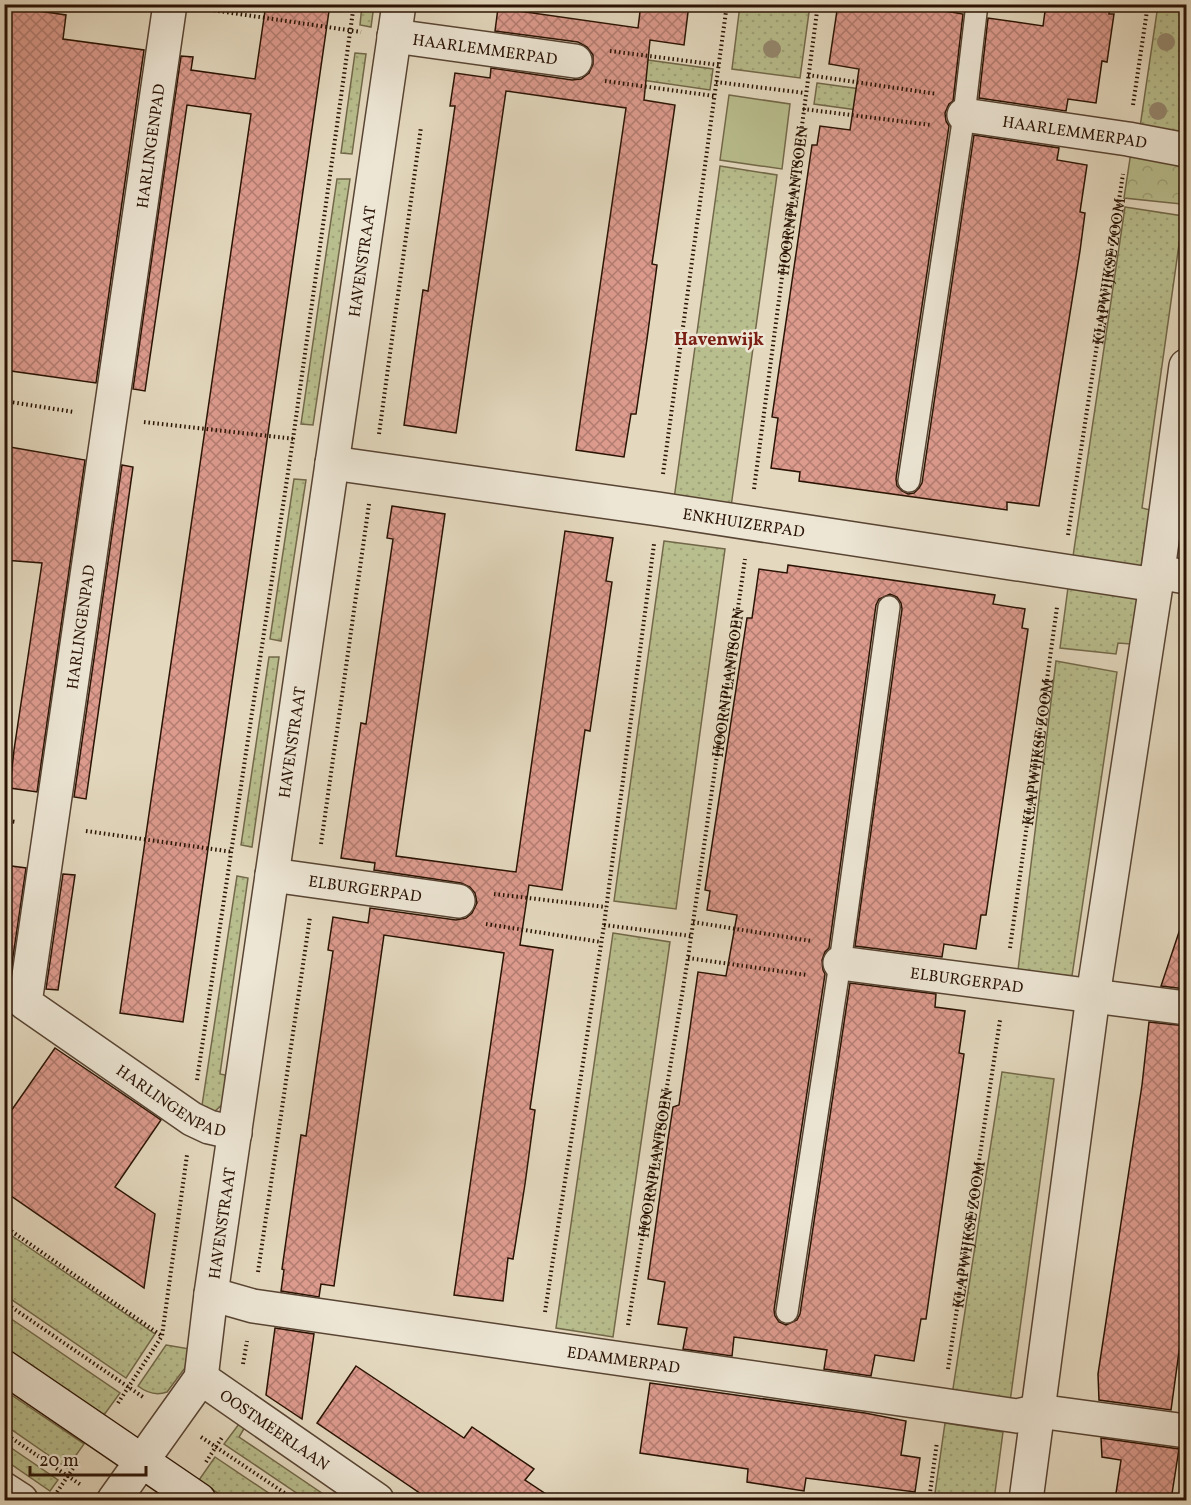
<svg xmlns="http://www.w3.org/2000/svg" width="1191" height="1505" viewBox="0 0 1191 1505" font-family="Vollkorn,serif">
<defs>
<pattern id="grass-dots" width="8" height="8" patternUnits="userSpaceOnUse" patternTransform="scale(1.5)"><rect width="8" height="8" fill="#b9be8e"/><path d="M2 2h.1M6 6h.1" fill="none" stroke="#9fa279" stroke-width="1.8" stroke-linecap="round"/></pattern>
<pattern id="forest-crowns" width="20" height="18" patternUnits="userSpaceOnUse" patternTransform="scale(1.5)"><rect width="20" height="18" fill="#b9be8e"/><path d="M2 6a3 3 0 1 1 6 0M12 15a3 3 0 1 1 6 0" fill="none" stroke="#9fa279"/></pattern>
<pattern id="building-cross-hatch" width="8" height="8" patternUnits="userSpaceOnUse" patternTransform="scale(1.5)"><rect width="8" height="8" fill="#dd9b8e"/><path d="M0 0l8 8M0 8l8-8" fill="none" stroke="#b37d72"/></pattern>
</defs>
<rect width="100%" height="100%" fill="#e4d9bf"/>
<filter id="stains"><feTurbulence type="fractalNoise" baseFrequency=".00333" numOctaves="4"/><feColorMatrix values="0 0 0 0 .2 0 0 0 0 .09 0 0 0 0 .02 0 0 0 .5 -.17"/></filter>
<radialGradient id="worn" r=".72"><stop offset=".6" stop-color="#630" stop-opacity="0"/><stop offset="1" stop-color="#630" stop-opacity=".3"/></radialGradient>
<path fill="url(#grass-dots)" stroke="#726849" stroke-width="1.5" d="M 362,5 L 374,5 L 371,27 L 360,25 Z
M 740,5 L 810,5 L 800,78 L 732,69 Z
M 1158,5 L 1186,5 L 1186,132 L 1140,127 Z
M 355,53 L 366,54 L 352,154 L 341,153 Z
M 597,53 L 713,69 L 710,90 L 594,73 Z
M 817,83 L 941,100 L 938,121 L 814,104 Z
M 720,166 L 777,175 L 731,507 L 674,499 Z
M 337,179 L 350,179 L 313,425 L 301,424 Z
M 1125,207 L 1183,216 L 1142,508 L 1150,510 L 1140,573 L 1072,563 Z
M 294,479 L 306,480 L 281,641 L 270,639 Z
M 664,541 L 725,549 L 676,909 L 614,901 Z
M 1069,580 L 1139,591 L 1131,644 L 1118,643 L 1116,654 L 1060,648 Z
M 269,657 L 279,657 L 252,847 L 241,845 Z
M 1056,661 L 1117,672 L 1072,976 L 1018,970 Z
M 237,876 L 248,878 L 220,1074 L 230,1076 L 225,1102 L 214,1112 L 201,1112 Z
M 613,933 L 670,942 L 613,1337 L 556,1328 Z
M 1002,1072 L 1054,1079 L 1010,1402 L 952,1395 Z
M 5,1231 L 155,1334 L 126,1378 L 5,1295 Z
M 4,1314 L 120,1393 L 104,1415 L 5,1347 Z
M 166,1345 L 190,1349 L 185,1368 L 167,1392 C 156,1396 147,1393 138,1386 Z
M 4,1390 L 84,1444 L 67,1468 L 5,1425 Z
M 945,1423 L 1003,1432 L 994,1500 L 934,1500 Z
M 239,1424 L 245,1427 L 239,1437 L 332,1500 L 307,1500 L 224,1444 Z
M 4,1443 L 58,1480 L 50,1491 L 5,1460 Z
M 215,1457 L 279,1500 L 228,1500 L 199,1480 Z"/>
<path fill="url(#forest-crowns)" stroke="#726849" stroke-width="1.5" d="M 1131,152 L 1186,162 L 1186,194 L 1183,194 L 1181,204 L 1124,198 Z"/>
<path fill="#b9be8e" stroke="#726849" stroke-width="1.5" d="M 729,95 L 790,104 L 782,169 L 720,160 Z"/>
<path fill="url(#building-cross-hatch)" stroke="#2a1304" stroke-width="1.5" d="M 266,4 L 330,4 L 183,1022 L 120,1013 L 251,114 L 187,105 L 145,391 L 133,389 L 181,56 L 193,57 L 191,70 L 255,79 Z
M 641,4 L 689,4 L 684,45 L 650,40 L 644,100 L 675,105 L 652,264 L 657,265 L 647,339 L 636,414 L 631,414 L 624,457 L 576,450 L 626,108 L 506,91 L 456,433 L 404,425 L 423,290 L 428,291 L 447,162 L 455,106 L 450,106 L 455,73 L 490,78 L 491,68 L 572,80 L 581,79 L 589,73 L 593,64 L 593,55 L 587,47 L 578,42 L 495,31 L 498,8 L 638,28 Z
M 838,4 L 903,4 L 963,14 L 953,101 L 949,104 L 945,113 L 946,121 L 949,126 L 896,479 L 897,486 L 902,491 L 908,494 L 914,493 L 919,488 L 922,483 L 974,135 L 1059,148 L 1057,160 L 1087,165 L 1080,212 L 1085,213 L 1080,251 L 1039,506 L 1007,502 L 1007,510 L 799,481 L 800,472 L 771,468 L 778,418 L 772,417 L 812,145 L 817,145 L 820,126 L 850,130 L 859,69 L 829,64 Z
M 1046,4 L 1110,4 L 1109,14 L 1114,14 L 1107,62 L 1102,61 L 1096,103 L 1068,99 L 1066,111 L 979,98 L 988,18 L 1043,26 Z
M 4,6 L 66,15 L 63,39 L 144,50 L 96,383 L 4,370 Z
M 4,446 L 85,460 L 37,792 L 10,788 L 14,750 L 42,563 L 4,560 Z
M 122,465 L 133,467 L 86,799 L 74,797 Z
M 392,506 L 445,514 L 396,856 L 516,872 L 565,531 L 613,538 L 606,581 L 612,582 L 601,657 L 590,731 L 585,730 L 562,890 L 529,885 L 520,945 L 553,950 L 530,1109 L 535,1110 L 525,1184 L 513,1259 L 508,1258 L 503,1301 L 454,1295 L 504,953 L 384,935 L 334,1286 L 321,1284 L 319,1297 L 281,1291 L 284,1270 L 282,1269 L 301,1135 L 306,1136 L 333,951 L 328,950 L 333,917 L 368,923 L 370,908 L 456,920 L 466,918 L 472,913 L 477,903 L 475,893 L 470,887 L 461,883 L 374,870 L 375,863 L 341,858 L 361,723 L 366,724 L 393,539 L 387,538 Z
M 788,565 L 995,595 L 993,604 L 1025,609 L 1022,628 L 1028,629 L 986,915 L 981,915 L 976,949 L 944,944 L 942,957 L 855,946 L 902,609 L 901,603 L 897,597 L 890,594 L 879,599 L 876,605 L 829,948 L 825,952 L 822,960 L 823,970 L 825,974 L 774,1310 L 775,1316 L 779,1322 L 786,1325 L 797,1320 L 800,1314 L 850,983 L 936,994 L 935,1007 L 965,1011 L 959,1053 L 964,1054 L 926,1319 L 921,1319 L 914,1361 L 875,1355 L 871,1376 L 824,1369 L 827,1350 L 763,1341 L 734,1337 L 732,1356 L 683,1349 L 687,1328 L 658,1324 L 665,1282 L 648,1279 L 668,1139 L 673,1107 L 679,1105 L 698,972 L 726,976 L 737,915 L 707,910 L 710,891 L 705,890 L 747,618 L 752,618 L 759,569 L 787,573 Z
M 4,865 L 26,868 L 9,984 L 4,984 Z
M 63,874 L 75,875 L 58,990 L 46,989 Z
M 1181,926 L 1186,927 L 1186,989 L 1161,986 Z
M 1149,1022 L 1186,1026 L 1186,1301 L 1171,1410 L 1099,1400 L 1098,1374 L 1142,1085 Z
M 55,1048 L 161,1120 L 115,1187 L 155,1214 L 144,1288 L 4,1191 L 4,1121 Z
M 275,1328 L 314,1334 L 302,1419 L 266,1395 Z
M 356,1366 L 464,1438 L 472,1427 L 534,1469 L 525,1480 L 555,1500 L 430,1500 L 317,1423 Z
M 650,1383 L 865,1413 L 906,1421 L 901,1455 L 920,1458 L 915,1492 L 806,1478 L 804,1491 L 747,1482 L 748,1469 L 640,1453 Z
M 1101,1438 L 1179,1449 L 1171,1500 L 1115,1500 L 1121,1460 L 1102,1457 Z"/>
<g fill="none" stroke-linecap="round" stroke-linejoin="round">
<g stroke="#584433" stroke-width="24">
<path id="lane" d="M 909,481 L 964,115 L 977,4
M 787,1312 L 840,963 L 889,607"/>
</g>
<g stroke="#584433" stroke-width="36">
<g id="street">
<path id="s6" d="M 170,4 L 25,1003 L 192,1119 L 209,1127 L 235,1133"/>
<path id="s7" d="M 394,36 L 575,61"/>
<path id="s8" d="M 964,115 L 1128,139 L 1186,150"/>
<path id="s9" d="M 332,463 L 658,509 L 1156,585"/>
<path d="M 1157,572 L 1186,577"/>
<path id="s10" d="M 272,875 L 458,901"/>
<path id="s11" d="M 840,963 L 1186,1008"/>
<path id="s12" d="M 211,1294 L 253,1306 L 942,1405 L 1017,1416 L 1038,1411 L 1186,1431"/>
<path id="s13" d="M 201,1378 L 377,1500"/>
<path d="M 4,1489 L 21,1500"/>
<path id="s14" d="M 114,1500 L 201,1378 L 211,1294 L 399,4"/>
<path d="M 1026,1500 L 1093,996 L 1156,585 L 1186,366"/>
</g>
</g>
<g stroke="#2a1304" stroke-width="36">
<path id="secondary" d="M 4,1367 L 199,1500"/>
</g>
<g stroke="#2a1304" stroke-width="4" stroke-dasharray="1.5 3" stroke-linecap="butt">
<path d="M 205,9 L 361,32"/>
<path d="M 610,51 L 719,65"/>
<path d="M 808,75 L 937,94"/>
<path d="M 605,81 L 714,96"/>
<path d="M 716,82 L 805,93"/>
<path d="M 1133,105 L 1148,4"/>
<path d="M 803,109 L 931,125"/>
<path d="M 4,401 L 74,412"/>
<path d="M 144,422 L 295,439"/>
<path d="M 379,434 L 421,127"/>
<path d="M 663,474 L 727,4"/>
<path id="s1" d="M 754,489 L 818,4"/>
<path id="s2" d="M 1068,535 L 1123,174"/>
<path d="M 4,820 L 16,822"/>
<path d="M 86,831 L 233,852"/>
<path d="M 321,844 L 369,504"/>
<path d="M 494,894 L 606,907"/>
<path d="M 693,922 L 811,941"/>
<path d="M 486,924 L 601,942"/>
<path d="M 604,925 L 691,936"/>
<path id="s3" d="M 1010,948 L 1057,607"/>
<path d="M 688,958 L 807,975"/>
<path d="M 197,1080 L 293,439 L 354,4"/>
<path d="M 4,1226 L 162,1336"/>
<path d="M 258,1272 L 310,917"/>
<path d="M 4,1302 L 143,1397"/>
<path d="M 545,1312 L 604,925 L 654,544"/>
<path id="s4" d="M 628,1325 L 688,958 L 745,559"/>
<path d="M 243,1364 L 247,1341"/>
<path id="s5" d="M 948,1369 L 1000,1020"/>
<path d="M 118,1403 L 162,1336 L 187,1155"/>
<path d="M 4,1433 L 81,1485"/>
<path d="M 201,1437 L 295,1500"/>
<path d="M 206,1462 L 223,1436"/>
<path d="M 57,1492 L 78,1461"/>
<path d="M 929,1500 L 937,1442"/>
</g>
<use href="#lane" stroke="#ede6d5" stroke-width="21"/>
<use href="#street" stroke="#ede6d5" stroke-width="33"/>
<use href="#secondary" stroke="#ede6d5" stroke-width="33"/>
</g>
<g fill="#95886f">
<circle cx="1166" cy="42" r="9"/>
<circle cx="772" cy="49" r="9"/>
<circle cx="1158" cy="111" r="9"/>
</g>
<g text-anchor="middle" stroke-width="5" stroke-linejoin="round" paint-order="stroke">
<g font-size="16" fill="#2a1304" stroke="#ede6d5">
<text dy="6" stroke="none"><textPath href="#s7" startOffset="92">HAARLEMMERPAD</textPath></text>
<text dy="6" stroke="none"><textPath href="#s8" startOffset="112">HAARLEMMERPAD</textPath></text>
<text transform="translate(150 146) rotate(-82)" y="6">HARLINGENPAD</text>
<text dy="6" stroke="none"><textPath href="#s1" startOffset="291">HOORNPLANTSOEN</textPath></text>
<text dy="6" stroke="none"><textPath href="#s14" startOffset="1278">HAVENSTRAAT</textPath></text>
<text dy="6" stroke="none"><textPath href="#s2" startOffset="267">KLAPWIJKSE ZOOM</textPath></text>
<text dy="6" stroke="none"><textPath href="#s9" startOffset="416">ENKHUIZERPAD</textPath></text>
<text transform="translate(80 627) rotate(-82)" y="6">HARLINGENPAD</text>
<text dy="6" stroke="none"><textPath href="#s4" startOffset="650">HOORNPLANTSOEN</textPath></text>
<text dy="6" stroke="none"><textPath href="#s14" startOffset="792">HAVENSTRAAT</textPath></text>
<text dy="6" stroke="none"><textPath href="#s3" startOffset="198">KLAPWIJKSE ZOOM</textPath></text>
<text dy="6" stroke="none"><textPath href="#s10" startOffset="94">ELBURGERPAD</textPath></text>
<text dy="6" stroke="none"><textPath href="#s11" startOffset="128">ELBURGERPAD</textPath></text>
<text dy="6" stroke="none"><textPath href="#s6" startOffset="1186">HARLINGENPAD</textPath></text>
<text dy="6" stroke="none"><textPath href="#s4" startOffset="164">HOORNPLANTSOEN</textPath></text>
<text dy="6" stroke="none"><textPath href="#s14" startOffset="306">HAVENSTRAAT</textPath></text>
<text dy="6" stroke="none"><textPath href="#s5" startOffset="136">KLAPWIJKSE ZOOM</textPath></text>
<text dy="6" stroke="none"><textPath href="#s12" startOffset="418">EDAMMERPAD</textPath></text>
<text dy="6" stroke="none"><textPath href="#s13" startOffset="90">OOSTMEERLAAN</textPath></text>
</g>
<g font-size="18" font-weight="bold" fill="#7a1f14" stroke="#ede6d5">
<text x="719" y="345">Havenwijk</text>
</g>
</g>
<rect width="1191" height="1505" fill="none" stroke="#e4d9bf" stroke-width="24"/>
<rect x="6" y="6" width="1179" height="1493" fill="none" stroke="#2a1304" stroke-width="3"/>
<rect x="12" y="12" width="1167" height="1481" fill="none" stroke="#2a1304" stroke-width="1.5"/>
<path d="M30 1466v9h116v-9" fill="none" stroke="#2a1304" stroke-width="3"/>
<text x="39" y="1466" font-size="18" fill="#2a1304" stroke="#ede6d5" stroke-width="4.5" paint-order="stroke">20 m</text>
<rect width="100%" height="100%" filter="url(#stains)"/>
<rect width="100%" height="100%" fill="url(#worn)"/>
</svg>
